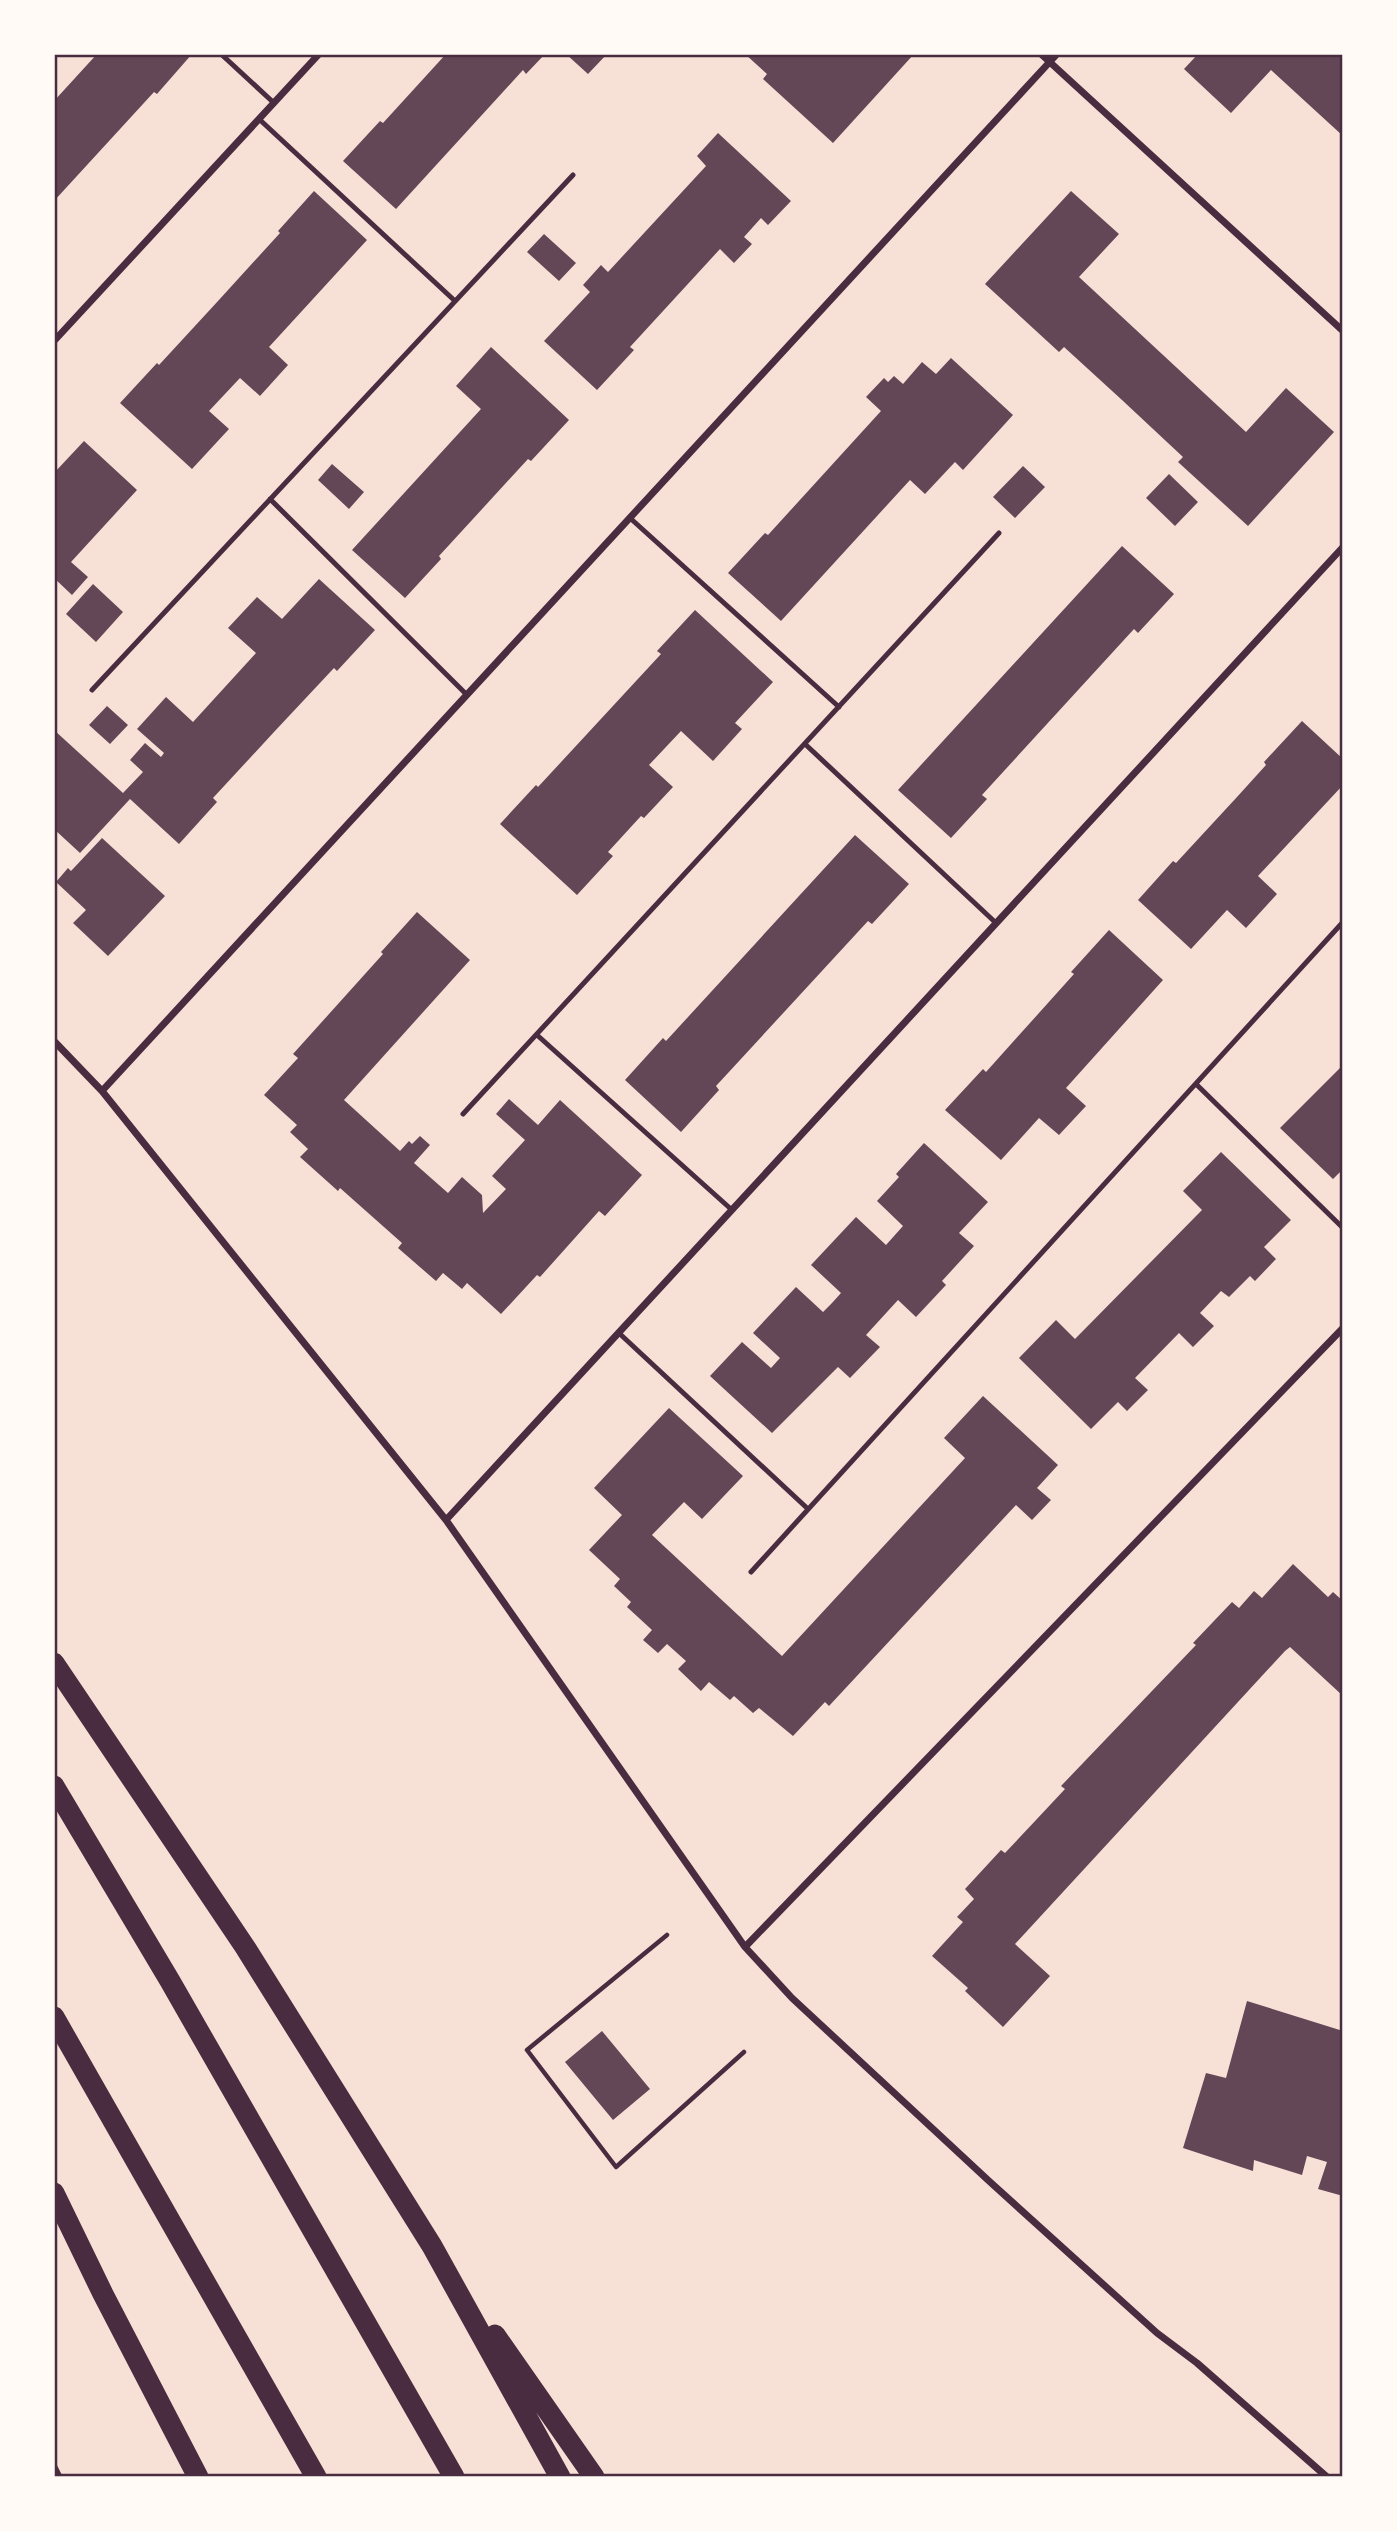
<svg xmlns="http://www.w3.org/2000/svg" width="1397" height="2531" viewBox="0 0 1397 2531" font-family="'Work Sans',sans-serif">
<rect width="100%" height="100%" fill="#f7e1d7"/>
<path fill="#644757" d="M 97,54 L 192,54 L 157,94 L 154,92 L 54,201 L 54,101 Z
M 446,54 L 545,54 L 526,74 L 523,70 L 396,209 L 343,161 L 380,121 L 383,123 Z
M 566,54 L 607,54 L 588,74 Z
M 745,54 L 914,54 L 833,143 L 763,79 L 767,74 Z
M 1198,54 L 1343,54 L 1343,136 L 1271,70 L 1231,113 L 1184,69 Z
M 718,133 L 791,201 L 768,225 L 761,218 L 744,237 L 752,244 L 734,263 L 720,249 L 630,347 L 634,350 L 597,390 L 544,341 L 590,292 L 583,285 L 601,265 L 608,272 L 706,166 L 697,156 Z
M 314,191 L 367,240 L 269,347 L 288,365 L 260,396 L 240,378 L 209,411 L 229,429 L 192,469 L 120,403 L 157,363 L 159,365 L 218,301 L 280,233 L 278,231 Z
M 1071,191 L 1119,234 L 1079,277 L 1246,432 L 1286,388 L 1334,432 L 1248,526 L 1178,462 L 1183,457 L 1122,400 L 1064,347 L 1059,352 L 985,284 Z
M 544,234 L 576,263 L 559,281 L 527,252 Z
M 491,347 L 569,420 L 531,461 L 528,459 L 439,556 L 441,559 L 405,598 L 352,550 L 481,409 L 456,386 Z
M 951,358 L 1013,415 L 963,470 L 955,462 L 925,494 L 910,480 L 781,621 L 728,573 L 765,533 L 768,535 L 881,411 L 866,397 L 884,378 L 888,382 L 894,376 L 903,384 L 922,362 L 936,374 Z
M 84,441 L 137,490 L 71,562 L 88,577 L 72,595 L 54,578 L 54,473 Z
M 332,464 L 364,492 L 349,509 L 318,480 Z
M 1023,466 L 1045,487 L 1015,518 L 993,497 Z
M 1169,474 L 1198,502 L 1175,526 L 1146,498 Z
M 1122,546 L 1174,594 L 1138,633 L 1134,629 L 982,795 L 987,799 L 951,838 L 898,790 Z
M 319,579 L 375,630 L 337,671 L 334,668 L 274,732 L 213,798 L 217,802 L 179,844 L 130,799 L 80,853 L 54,829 L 54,730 L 123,793 L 143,772 L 130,760 L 145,743 L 161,757 L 164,753 L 137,729 L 166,697 L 193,722 L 256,653 L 228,628 L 257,597 L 282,619 Z
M 93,584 L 123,612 L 96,642 L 66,614 Z
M 695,610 L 773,682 L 735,723 L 742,729 L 713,761 L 681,731 L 649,765 L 673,787 L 644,818 L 641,816 L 608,852 L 613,856 L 577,895 L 500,824 L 536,785 L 538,787 L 661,654 L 657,651 Z
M 107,706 L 128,725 L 110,744 L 89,725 Z
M 1302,721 L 1343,759 L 1343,785 L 1258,876 L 1277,894 L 1246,928 L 1227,910 L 1191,949 L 1138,900 L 1173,861 L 1176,863 L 1237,797 L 1266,765 L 1264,762 Z
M 855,835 L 909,884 L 872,924 L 868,921 L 716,1086 L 719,1090 L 681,1132 L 625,1080 L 663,1038 L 666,1041 Z
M 102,838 L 165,896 L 108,956 L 73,923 L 86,910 L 56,882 L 68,868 L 71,871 Z
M 417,912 L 470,960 L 344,1100 L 400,1151 L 409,1141 L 412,1144 L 420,1136 L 430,1145 L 414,1163 L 448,1193 L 462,1177 L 482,1195 L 483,1213 L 506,1189 L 492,1176 L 525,1140 L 496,1114 L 509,1099 L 538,1125 L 560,1100 L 642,1175 L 605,1216 L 599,1211 L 540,1277 L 537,1275 L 501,1314 L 467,1283 L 462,1289 L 443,1273 L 436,1281 L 398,1248 L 402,1243 L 340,1188 L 338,1191 L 300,1157 L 308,1149 L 290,1132 L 297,1125 L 264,1095 L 298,1058 L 293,1054 L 383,954 L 381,952 Z
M 1109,930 L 1163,980 L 1066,1088 L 1086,1106 L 1059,1135 L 1039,1118 L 1001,1160 L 945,1110 L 983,1069 L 986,1072 L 1074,974 L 1071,972 Z
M 1343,1065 L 1343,1169 L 1333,1179 L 1280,1128 Z
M 924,1143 L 988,1202 L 959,1233 L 974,1246 L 942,1281 L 946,1285 L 916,1317 L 898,1300 L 866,1335 L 880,1347 L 850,1378 L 838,1367 L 772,1433 L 710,1376 L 742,1342 L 771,1368 L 780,1358 L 753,1333 L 796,1287 L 823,1312 L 832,1303 L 841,1293 L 811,1265 L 856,1217 L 886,1245 L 903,1226 L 877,1201 L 899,1177 L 896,1174 Z
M 1221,1152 L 1291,1220 L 1264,1247 L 1276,1259 L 1255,1281 L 1250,1276 L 1229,1297 L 1221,1291 L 1200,1313 L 1214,1326 L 1193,1347 L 1179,1333 L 1135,1378 L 1148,1390 L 1127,1411 L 1118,1402 L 1091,1429 L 1019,1358 L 1056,1320 L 1075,1339 L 1138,1275 L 1202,1210 L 1183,1191 Z
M 983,1396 L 1058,1465 L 1037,1488 L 1051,1500 L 1032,1520 L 1016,1505 L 829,1706 L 825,1702 L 793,1736 L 759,1708 L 753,1713 L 734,1696 L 730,1700 L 709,1682 L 701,1691 L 678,1669 L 686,1661 L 667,1644 L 658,1653 L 643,1640 L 652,1630 L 627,1607 L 631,1602 L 614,1586 L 620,1579 L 589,1550 L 622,1515 L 594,1488 L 669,1408 L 743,1476 L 702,1519 L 684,1502 L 652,1535 L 782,1656 L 965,1458 L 944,1438 Z
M 1293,1564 L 1328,1597 L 1333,1592 L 1343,1601 L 1343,1696 L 1290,1647 L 1285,1651 L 1015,1944 L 1050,1976 L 1003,2027 L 965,1991 L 968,1988 L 932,1956 L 963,1922 L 957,1917 L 974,1899 L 965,1889 L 1001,1850 L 1005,1853 L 1036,1820 L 1065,1789 L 1061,1786 L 1196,1645 L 1193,1643 L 1232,1602 L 1239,1608 L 1254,1591 L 1262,1598 Z
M 1247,2001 L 1343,2031 L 1343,2196 L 1318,2189 L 1327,2162 L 1307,2156 L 1302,2175 L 1254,2160 L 1253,2171 L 1183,2148 L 1206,2073 L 1226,2078 Z
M 602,2031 L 650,2089 L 613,2120 L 565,2062 Z"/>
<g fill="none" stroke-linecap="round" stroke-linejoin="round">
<path stroke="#4a2c40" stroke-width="4.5" d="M 667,1935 L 527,2050 L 616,2167 L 744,2052"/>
<path stroke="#4a2c40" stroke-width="5" d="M 221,54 L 274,103
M 259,119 L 455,301
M 270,499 L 467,695
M 630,518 L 839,707
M 92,690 L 573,175
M 805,744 L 996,923
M 537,1035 L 732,1210
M 1196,1084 L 1343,1228
M 463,1114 L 999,533
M 620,1334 L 808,1509
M 751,1572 L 1343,922"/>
<path stroke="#4a2c40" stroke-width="7" d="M 1041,54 L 1343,331
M 54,341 L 319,54
M 54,1041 L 102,1091 L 446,1520 L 745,1947 L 792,1998 L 989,2181 L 1157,2333 L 1197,2363 L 1327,2477
M 102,1091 L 1057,54
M 446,1520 L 1343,547
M 745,1947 L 1343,1328
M 54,2467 L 59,2477"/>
<path stroke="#4a2c40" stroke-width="21" d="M 54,1663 L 245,1947 L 432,2246 L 560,2477
M 54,1786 L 170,1981 L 454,2477
M 54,2017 L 316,2477
M 54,2193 L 103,2294 L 198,2477
M 495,2335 L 594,2477"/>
</g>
<rect width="1397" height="2531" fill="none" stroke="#fffaf5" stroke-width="112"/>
<rect x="56" y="56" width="1285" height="2419" fill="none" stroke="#4a2c40" stroke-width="2.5"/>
</svg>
